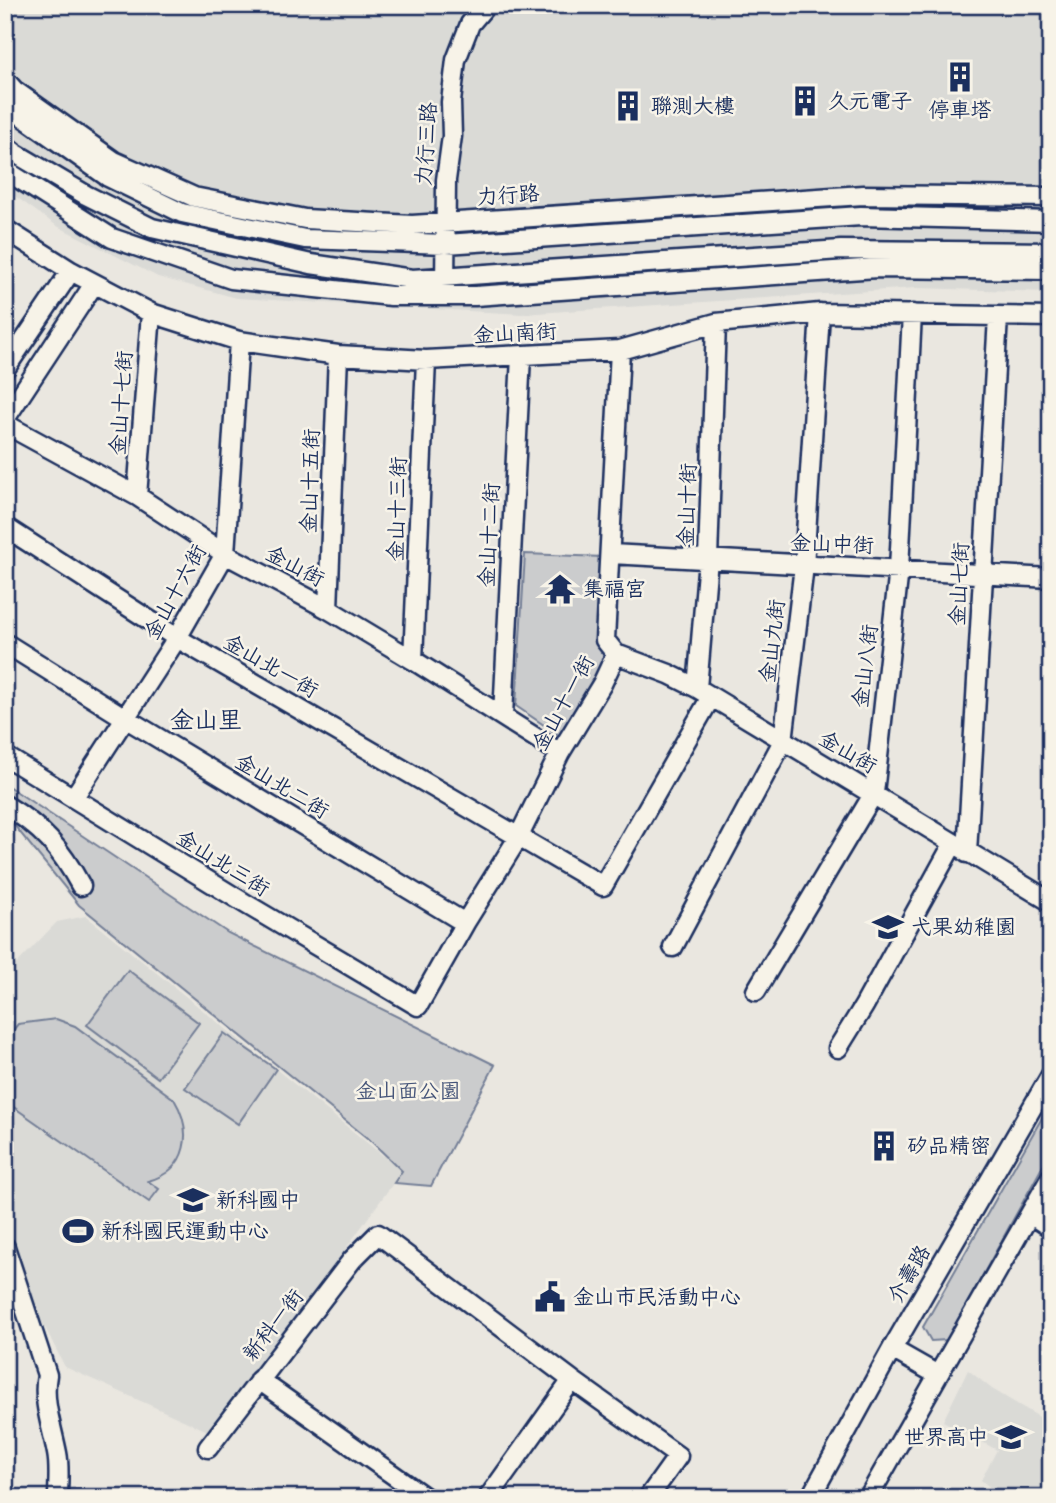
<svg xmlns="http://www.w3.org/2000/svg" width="1056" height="1503" viewBox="0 0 1056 1503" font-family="'Shantell Sans','LXGW WenKai TC',sans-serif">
<rect width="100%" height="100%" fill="#eae7e0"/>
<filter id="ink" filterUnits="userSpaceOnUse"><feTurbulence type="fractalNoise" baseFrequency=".0143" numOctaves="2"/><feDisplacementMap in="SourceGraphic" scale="14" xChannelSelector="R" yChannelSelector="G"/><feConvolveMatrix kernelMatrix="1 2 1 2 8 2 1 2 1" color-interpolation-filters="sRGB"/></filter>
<g filter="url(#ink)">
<path fill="#dadad6" d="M 5,5 L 1051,5 L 1051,292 L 916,288 L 521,314 L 237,298 L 158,277 L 57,226 L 5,189 Z
M 86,916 L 402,1171 L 212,1433 L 65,1367 L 20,1278 L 5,1228 L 5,976 L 57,922 Z
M 968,1370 L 992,1389 L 1051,1424 L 1051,1498 L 1003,1498 L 981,1480 L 997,1450 L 943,1421 Z"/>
<path fill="#cbcccd" stroke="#737e96" stroke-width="2" d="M 525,554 L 603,557 L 603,662 L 560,736 L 516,706 Z
M 5,784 L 228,933 L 495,1065 L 431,1186 L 394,1183 L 402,1171 L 372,1142 L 79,905 L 5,814 Z
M 128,970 L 199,1023 L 158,1078 L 87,1025 Z
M 56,1019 L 75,1026 L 174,1099 C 193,1131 189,1170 148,1181 L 159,1189 L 149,1202 L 5,1101 L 5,1044 L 8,1036 L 18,1024 Z
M 224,1033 L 276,1069 L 238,1124 L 185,1088 Z
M 1051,1102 L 1051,1151 L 947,1340 L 931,1341 L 923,1327 Z"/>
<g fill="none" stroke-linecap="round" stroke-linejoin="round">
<g stroke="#1b2f5e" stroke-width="23">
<path id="minor" d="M 5,80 L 14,90 L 114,161 L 194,197 L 305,219 L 412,225 L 863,195 L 1051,197
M 5,104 L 108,177 L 182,213 L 305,239 L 446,244 L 861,216 L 1051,221
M 5,145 L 15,153 L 86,195 L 152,228 L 311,264 L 412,279 L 841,250 L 1051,252
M 5,170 L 112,238 L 231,279 L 391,296 L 475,296 L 877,268 L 1051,270
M 5,229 L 71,271 L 151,313 L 239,341 L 338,355 L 426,360 L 620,350 L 716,323 L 820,313 L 1051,317
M 445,288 L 446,180 L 452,136 L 451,102 L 456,60 L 470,24 L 486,5
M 5,369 L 71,271
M 5,419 L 94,284
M 5,424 L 137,496 L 225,554 L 328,609 L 413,660 L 560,753
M 137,496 L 151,313
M 5,527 L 177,638 L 603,886 L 711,697
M 611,554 L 1051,578
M 328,609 L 338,355
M 5,643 L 125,718 L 465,923
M 616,654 L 669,674 L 697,688 L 1051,902
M 616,654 L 605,640 L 620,350
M 413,660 L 426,360
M 697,688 L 708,559 L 716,323
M 503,716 L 521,356
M 5,756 L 246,904 L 418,1006 L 465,923 L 518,838 L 560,753 L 602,684 L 616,654
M 74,797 L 177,638 L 225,554 L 239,341
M 5,805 C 42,827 61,849 81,886
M 967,853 L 998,317
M 673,947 L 783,741 L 804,566 L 820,313
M 756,991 L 874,793 L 899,569 L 912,314
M 838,1048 L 864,1006 L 953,844
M 1030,1214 L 1051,1228
M 5,1247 L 47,1375 C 42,1401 52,1427 57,1453 C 60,1467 58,1483 58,1498
M 892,1349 L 936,1374
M 259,1380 L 426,1498
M 208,1448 L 352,1260 L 378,1234 L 572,1380 L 678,1456 L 648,1498
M 488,1498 L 572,1380
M 810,1498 L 892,1349 L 1051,1075
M 868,1498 L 1051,1177"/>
</g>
<use href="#minor" stroke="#f7f3e8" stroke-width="18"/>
</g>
</g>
<defs>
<g id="building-bare" transform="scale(2.415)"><path d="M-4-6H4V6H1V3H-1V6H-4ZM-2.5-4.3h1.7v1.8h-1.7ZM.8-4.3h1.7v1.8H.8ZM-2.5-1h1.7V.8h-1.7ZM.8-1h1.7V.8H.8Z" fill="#1b2f5e" stroke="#f7f3e8" stroke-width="2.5" paint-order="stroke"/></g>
<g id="temple-bare" transform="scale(2.415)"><path d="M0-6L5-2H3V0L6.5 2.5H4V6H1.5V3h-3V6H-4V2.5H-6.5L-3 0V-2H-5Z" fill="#1b2f5e" stroke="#f7f3e8" stroke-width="2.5" paint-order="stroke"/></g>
<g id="school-bare" transform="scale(2.415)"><path d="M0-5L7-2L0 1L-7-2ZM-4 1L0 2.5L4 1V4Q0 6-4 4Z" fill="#1b2f5e" stroke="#f7f3e8" stroke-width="2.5" paint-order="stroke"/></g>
<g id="stadium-bare" transform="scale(2.415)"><path d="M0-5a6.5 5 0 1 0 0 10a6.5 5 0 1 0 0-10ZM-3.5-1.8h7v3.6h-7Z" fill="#1b2f5e" stroke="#f7f3e8" stroke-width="2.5" paint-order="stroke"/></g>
<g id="civic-bare" transform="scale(2.415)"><path d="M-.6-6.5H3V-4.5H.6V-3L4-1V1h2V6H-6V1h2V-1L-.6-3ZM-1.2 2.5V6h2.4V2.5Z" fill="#1b2f5e" stroke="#f7f3e8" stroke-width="2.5" paint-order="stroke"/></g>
</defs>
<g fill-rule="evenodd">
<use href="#building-bare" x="960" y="77"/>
<use href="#building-bare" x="805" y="101"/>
<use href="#building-bare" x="628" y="106"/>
<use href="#temple-bare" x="560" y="589"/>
<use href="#school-bare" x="888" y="927"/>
<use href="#building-bare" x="884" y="1146"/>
<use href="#school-bare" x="193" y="1200"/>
<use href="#stadium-bare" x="78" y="1231"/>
<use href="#civic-bare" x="550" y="1297"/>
<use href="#school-bare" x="1011" y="1437"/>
</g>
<g text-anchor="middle" stroke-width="5" stroke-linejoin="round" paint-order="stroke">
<g font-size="21" fill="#1b2f5e" stroke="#f7f3e8" text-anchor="start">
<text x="828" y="108">久元電子</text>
<text x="651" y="113">聯測大樓</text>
<text x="960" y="117" text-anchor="middle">停車塔</text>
<text x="583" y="596">集福宮</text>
<text x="911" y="934">弋果幼稚園</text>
<text x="907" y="1153">矽品精密</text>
<text x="216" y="1207">新科國中</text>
<text x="101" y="1238">新科國民運動中心</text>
<text x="573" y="1304">金山市民活動中心</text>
<text x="988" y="1444" text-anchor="end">世界高中</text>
</g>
<g font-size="21" fill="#1b2f5e" stroke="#f7f3e8">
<text transform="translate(426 144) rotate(-86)" y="7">力行三路</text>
<text transform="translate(508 195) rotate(-4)" y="7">力行路</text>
<text transform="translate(515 333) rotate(-3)" y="7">金山南街</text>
<text transform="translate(121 403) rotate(-86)" y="7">金山十七街</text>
<text transform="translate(310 481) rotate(-88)" y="7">金山十五街</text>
<text transform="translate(687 505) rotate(-88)" y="7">金山十街</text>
<text transform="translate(397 509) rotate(-88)" y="7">金山十三街</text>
<text transform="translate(489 535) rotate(-87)" y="7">金山十二街</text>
<text transform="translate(832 544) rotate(2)" y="7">金山中街</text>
<text transform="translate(295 566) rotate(28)" y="7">金山街</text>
<text transform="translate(959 584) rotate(-87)" y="7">金山七街</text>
<text transform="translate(175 592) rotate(-61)" y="7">金山十六街</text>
<text transform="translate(772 641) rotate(-83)" y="7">金山九街</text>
<text transform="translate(271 666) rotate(30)" y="7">金山北一街</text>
<text transform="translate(865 666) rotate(-83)" y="7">金山八街</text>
<text transform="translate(563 703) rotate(-61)" y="7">金山十一街</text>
<text transform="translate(848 752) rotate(30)" y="7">金山街</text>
<text transform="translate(282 786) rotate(31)" y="7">金山北二街</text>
<text transform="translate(223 863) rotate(32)" y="7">金山北三街</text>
<text transform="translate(909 1274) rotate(-60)" y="7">介壽路</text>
<text transform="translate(273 1325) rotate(-52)" y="7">新科一街</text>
</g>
<g font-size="21" fill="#47567a" stroke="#f7f3e8">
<text x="408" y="1098">金山面公園</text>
</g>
<g font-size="24" fill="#1b2f5e" stroke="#f7f3e8">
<text x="206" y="728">金山里</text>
</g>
</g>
<rect width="1056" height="1503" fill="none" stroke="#f7f3e8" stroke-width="28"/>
<rect x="14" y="14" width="1028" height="1475" fill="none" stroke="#1b2f5e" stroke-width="2.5" filter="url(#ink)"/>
</svg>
